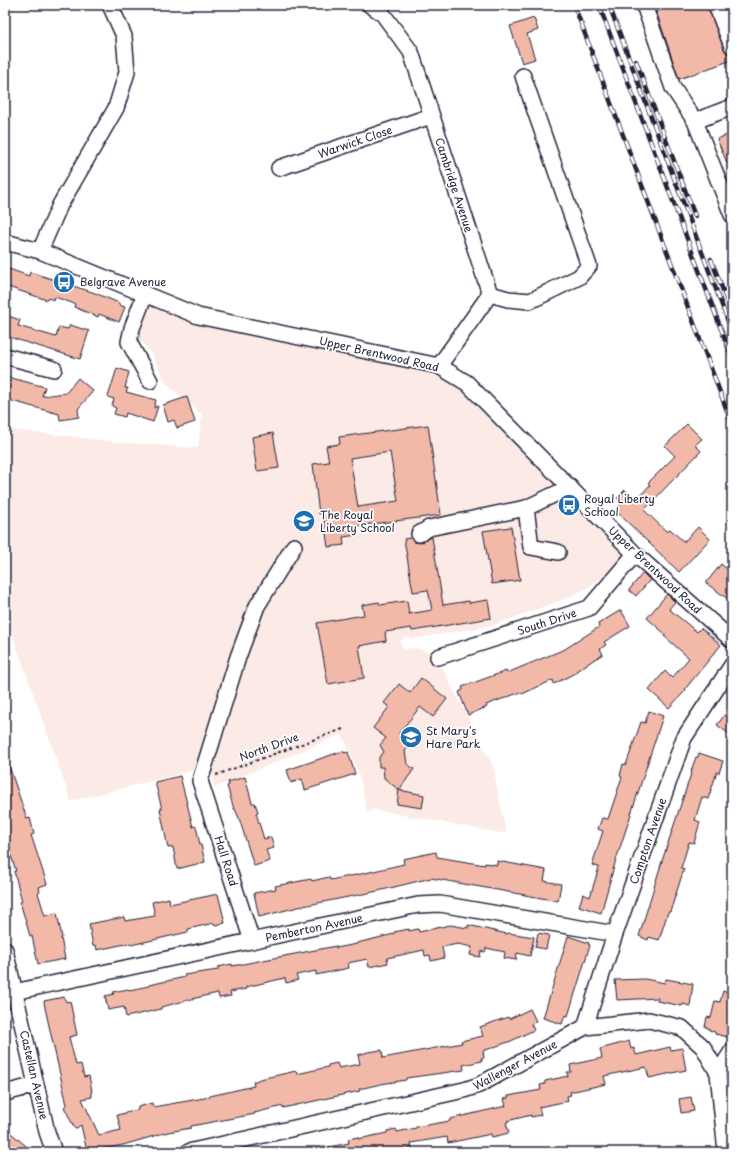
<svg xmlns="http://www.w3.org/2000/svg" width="737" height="1157" viewBox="0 0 737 1157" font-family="'Playpen Sans',sans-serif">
<rect width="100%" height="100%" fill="#fff"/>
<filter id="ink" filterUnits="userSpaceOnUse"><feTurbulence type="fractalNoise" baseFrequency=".025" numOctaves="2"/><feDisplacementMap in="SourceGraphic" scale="8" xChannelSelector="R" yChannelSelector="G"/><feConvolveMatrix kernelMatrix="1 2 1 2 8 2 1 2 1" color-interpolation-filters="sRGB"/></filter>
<g filter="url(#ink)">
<path fill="#fbeae5" d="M 145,294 L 198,316 L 439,366 L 635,554 L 587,588 L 564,599 L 494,625 L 413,639 L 406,636 L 400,642 L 404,650 L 410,648 L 419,649 L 428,652 L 439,668 L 442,668 L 493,766 L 506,834 L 371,809 L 371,811 L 367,812 L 359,773 L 342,734 L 214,788 L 211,766 L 71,801 L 5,613 L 5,429 L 116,442 L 198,448 L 202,415 L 167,384 L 151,353 L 134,333 Z"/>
<path fill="#f2b9a9" stroke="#22223b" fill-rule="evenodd" d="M 654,5 L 707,5 L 724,49 L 727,53 L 732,55 L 732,60 L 679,79 Z
M 726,5 L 732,5 L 732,21 Z
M 534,18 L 538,30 L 527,34 L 535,59 L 522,63 L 510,26 Z
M 732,133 L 732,175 L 717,139 Z
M 5,269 L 8,271 L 9,269 L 29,276 L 30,272 L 95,293 L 119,303 L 119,305 L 125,307 L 119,322 L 99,314 L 98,317 L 74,307 L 75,304 L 55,297 L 54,300 L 48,298 L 47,300 L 5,286 Z
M 5,315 L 20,320 L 18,326 L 56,337 L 59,327 L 68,329 L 70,325 L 89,331 L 80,359 L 9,337 L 9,336 L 5,335 Z
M 117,368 L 129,372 L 125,388 L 128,388 L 126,392 L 156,400 L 154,408 L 158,406 L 153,422 L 126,413 L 125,417 L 114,414 L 116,408 L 112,406 L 114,399 L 108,397 Z
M 5,377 L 8,378 L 8,377 L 45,387 L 42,396 L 66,393 L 78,378 L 93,391 L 78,409 L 79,417 L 60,420 L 59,414 L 5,399 Z
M 187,397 L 195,422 L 177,428 L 174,420 L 168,422 L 163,405 Z
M 687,424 L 702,439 L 695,445 L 701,451 L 644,510 L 667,532 L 670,529 L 684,542 L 698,527 L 710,539 L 679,572 L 615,510 L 622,503 L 617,498 L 625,490 L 636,500 L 650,485 L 648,483 L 675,456 L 665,446 Z
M 428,425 L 441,515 L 356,526 L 357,535 L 343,537 L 344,545 L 328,547 L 323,513 L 319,514 L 313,464 L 329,462 L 326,446 L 340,444 L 339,437 ZM 390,452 L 398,501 L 358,507 L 350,458 Z
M 273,433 L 279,468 L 257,471 L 252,437 Z
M 511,527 L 520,580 L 492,584 L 483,531 Z
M 432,537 L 443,605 L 469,601 L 469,603 L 488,600 L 491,618 L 412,631 L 411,628 L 385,632 L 386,641 L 359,646 L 364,678 L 328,684 L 317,623 L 364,615 L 362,605 L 379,602 L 380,605 L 407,601 L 409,614 L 432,610 L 428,590 L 413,592 L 404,539 L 411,538 L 414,542 L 420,543 Z
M 721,564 L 732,573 L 732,602 L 706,583 Z
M 643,573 L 650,580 L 636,596 L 629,590 Z
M 667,594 L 675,602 L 669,609 L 697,632 L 701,628 L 721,645 L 685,689 L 686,690 L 669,708 L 649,690 L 665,671 L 672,678 L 689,658 L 664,636 L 665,634 L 647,618 Z
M 621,610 L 630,626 L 604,642 L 606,645 L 600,649 L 603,654 L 576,671 L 577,672 L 554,684 L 553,680 L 522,694 L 521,692 L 486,705 L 487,707 L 468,715 L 459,692 L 463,690 L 462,687 L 506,671 L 507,673 L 565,649 L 599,627 L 598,624 Z
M 421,678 L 447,699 L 433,717 L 420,707 L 399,733 L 411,743 L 405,751 L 407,764 L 414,769 L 399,790 L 384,778 L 383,767 L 379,767 L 379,757 L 384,752 L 380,745 L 386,738 L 373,728 L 389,707 L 384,703 L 399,684 L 410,693 Z
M 732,705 L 732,736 L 717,725 Z
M 649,711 L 663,716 L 615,863 L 601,913 L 579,906 L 583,894 L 590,897 L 599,867 L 592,865 L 603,831 L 598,829 L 602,818 L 608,819 L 622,777 L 620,776 L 623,764 L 626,765 L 641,722 L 645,723 Z
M 343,751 L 344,753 L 348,752 L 355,774 L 305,790 L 302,779 L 291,783 L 287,770 Z
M 699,753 L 723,761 L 719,773 L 717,772 L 708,799 L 702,797 L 695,820 L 700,822 L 694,843 L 689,842 L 681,868 L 684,869 L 670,912 L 668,912 L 659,940 L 649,937 L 648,940 L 639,936 L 662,861 L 692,771 L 691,771 L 696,757 L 698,757 Z
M 7,760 L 27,819 L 30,818 L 34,834 L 31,835 L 47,884 L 39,887 L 40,892 L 38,893 L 45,916 L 57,913 L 62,938 L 61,938 L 65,959 L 38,964 L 32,936 L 30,936 L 20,902 L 22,901 L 14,871 L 16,871 L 5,837 L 5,832 L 8,831 L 5,822 L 5,761 Z
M 180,776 L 193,827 L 196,826 L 200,845 L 201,845 L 205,862 L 177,869 L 173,847 L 168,848 L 160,809 L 162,809 L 155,782 Z
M 245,777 L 252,803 L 255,803 L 258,812 L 256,813 L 264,839 L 271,837 L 274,848 L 266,850 L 270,861 L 254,866 L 239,818 L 235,809 L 234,809 L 227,786 L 229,785 L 228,782 Z
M 399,790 L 424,795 L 422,808 L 397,804 Z
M 436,852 L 437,857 L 485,865 L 485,863 L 497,865 L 497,861 L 546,870 L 544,881 L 561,884 L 558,901 L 431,878 L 378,891 L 298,907 L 259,917 L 254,893 L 276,889 L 275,886 L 311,879 L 312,881 L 329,877 L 330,880 L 361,874 L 404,864 L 403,859 Z
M 218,894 L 225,923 L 215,925 L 214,923 L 188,929 L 188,932 L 131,945 L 130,943 L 97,950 L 96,945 L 93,946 L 89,924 L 124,917 L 125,921 L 155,916 L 152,902 L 169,898 L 170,904 Z
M 450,925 L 468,928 L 468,925 L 507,934 L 508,933 L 534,937 L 530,956 L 517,953 L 516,960 L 504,958 L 505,952 L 486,948 L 485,952 L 481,951 L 480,957 L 470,955 L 472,947 L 458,944 L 442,947 L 444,958 L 431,961 L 430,955 L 425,956 L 424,950 L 387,958 L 388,963 L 369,967 L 367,959 L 348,963 L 349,968 L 316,975 L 316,971 L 296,975 L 298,980 L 286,983 L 285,978 L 246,987 L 246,989 L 230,992 L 231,996 L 219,998 L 218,993 L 204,996 L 161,1007 L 161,1009 L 126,1017 L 124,1007 L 108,1010 L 105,996 L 114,994 L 113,992 L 128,989 L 129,990 L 149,986 L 149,985 L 185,977 L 184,975 L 218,970 L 218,967 L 232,964 L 232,966 L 238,965 L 336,946 L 336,948 L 357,944 L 357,943 L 394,934 L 394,932 L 409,929 L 409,931 L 418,929 L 419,932 Z
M 538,933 L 549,935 L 546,949 L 535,947 Z
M 568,936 L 589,943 L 588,944 L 590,945 L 568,1016 L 565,1015 L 562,1024 L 543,1018 Z
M 645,979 L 665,983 L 666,979 L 693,984 L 690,1006 L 683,1004 L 682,1006 L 657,1001 L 658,998 L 617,1000 L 615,980 Z
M 723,991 L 732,994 L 732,1022 L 731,1022 L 728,1037 L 715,1034 L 715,1032 L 709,1030 L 709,1028 L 705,1027 L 707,1017 L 711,1018 L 715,1001 L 720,1002 Z
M 64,997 L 66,1002 L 70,1001 L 77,1035 L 69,1037 L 76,1065 L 81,1064 L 84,1077 L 89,1076 L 92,1091 L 91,1091 L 92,1097 L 82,1099 L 99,1135 L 121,1130 L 117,1115 L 138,1110 L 138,1107 L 152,1103 L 153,1107 L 210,1097 L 210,1096 L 254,1086 L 253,1082 L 260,1079 L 296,1071 L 297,1074 L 328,1067 L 328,1065 L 337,1063 L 339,1068 L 360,1064 L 358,1055 L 368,1052 L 382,1050 L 383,1058 L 462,1043 L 461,1041 L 483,1036 L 480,1027 L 508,1017 L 509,1019 L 530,1009 L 536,1021 L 531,1024 L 534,1030 L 511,1041 L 483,1051 L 484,1058 L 481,1058 L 482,1061 L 463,1065 L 464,1070 L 406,1078 L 406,1080 L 381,1084 L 359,1089 L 360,1091 L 283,1108 L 283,1106 L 254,1113 L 255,1114 L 191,1126 L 191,1128 L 168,1132 L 123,1145 L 87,1152 L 81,1125 L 75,1129 L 64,1107 L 67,1105 L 45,1008 L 44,1001 Z
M 629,1041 L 631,1049 L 634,1048 L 636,1055 L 670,1047 L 671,1050 L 682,1048 L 686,1070 L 649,1078 L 646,1067 L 604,1076 L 606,1084 L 570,1092 L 571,1095 L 567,1096 L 568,1101 L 539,1107 L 541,1115 L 531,1117 L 531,1115 L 507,1121 L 508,1122 L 506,1123 L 509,1133 L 492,1137 L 491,1134 L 448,1143 L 447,1137 L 411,1143 L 412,1148 L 400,1150 L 401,1152 L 330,1152 L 329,1147 L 349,1143 L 348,1139 L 358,1137 L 358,1139 L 387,1133 L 387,1131 L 396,1129 L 397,1132 L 416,1128 L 416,1127 L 450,1121 L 450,1119 L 506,1106 L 504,1099 L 508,1098 L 508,1096 L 541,1090 L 540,1085 L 545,1084 L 545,1081 L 568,1076 L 567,1072 L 571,1072 L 570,1065 L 602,1058 L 600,1049 Z
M 691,1097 L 694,1111 L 681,1113 L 679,1099 Z
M 5,1128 L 33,1152 L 5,1152 Z"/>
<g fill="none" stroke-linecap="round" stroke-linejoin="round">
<g stroke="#22223b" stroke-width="18">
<path id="minor" d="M 370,5 L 382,13 L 411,52 L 490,294 L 439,366
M 644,5 L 673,88 L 695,121
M 716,5 L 732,46
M 732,107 L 695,121 L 732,215
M 279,168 L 431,116
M 5,242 L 40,251 L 198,316 L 439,366 L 467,383 L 635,554 L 732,640
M 40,251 L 60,205 L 116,108 L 127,72 L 124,36 L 110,5
M 145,294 L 132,328 L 129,342 L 150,381
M 490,294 L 508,299 L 530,301 L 579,277 L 589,266 L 523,76
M 5,356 L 54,369
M 419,534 L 429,528 L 526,508
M 558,552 L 531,547 L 526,508 L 570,487
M 438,657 L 589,608 L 635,554
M 252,941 L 200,781 L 238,657 L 257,606 L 294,546
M 5,950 L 47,1132 L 54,1152
M 14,992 L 418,905 L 440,904 L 615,934
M 585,1027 L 615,934 L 684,738 L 732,665
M 718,1073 L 732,1051
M 5,1093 L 36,1085
M 188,1152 L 464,1090 L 479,1085 L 585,1027 L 649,1020 L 682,1028 L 703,1047 L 718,1073 L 726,1152"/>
</g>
<path stroke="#22223b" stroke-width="2" stroke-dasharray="3 3" stroke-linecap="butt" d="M 216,775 L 343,729"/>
<use href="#minor" stroke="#fff" stroke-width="15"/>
<g stroke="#22223b" stroke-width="4.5">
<path id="rail" d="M 574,5 L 732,424
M 599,5 L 732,358
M 609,5 L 732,332
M 636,61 L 695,216
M 711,259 L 732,314"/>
</g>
<use href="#rail" stroke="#fff" stroke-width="3" stroke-dasharray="9" stroke-linecap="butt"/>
</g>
</g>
<defs>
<g id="bus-disc" transform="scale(1.15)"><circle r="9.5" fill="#1f6fb2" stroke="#fff"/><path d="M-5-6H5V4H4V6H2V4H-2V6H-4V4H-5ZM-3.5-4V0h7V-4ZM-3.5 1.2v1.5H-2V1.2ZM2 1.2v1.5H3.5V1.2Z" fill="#fff"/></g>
<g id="school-disc" transform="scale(1.15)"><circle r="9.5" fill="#1f6fb2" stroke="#fff"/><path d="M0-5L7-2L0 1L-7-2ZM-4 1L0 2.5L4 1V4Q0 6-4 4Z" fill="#fff"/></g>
</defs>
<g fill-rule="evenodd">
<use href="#bus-disc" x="64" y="282"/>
<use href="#bus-disc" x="569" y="505"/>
<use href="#school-disc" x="304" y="521"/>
<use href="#school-disc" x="411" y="737"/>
</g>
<g text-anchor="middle" stroke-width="3.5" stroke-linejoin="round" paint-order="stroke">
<g font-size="11" fill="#22223b" stroke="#fff">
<text transform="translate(355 142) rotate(-19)" y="4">Warwick Close</text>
<text transform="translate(454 185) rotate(72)" y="4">Cambridge Avenue</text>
<text transform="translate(379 354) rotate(13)" y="4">Upper Brentwood Road</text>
<text transform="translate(655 570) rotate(43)" y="4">Upper Brentwood Road</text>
<text transform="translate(547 622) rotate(-18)" y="4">South Drive</text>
<text transform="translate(269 747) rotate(-20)" y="4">North Drive</text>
<text transform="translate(648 841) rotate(-71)" y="4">Compton Avenue</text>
<text transform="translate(226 861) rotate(72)" y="4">Hall Road</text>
<text transform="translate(314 928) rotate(-12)" y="4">Pemberton Avenue</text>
<text transform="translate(515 1065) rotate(-28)" y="4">Wallenger Avenue</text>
<text transform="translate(34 1075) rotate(77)" y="4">Castellan Avenue</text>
</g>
<g font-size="11" fill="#22223b" stroke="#fff" text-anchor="start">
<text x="80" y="286">Belgrave Avenue</text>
<text x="584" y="503">Royal Liberty<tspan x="584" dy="13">School</tspan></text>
<text x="320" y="519">The Royal<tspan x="320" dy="13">Liberty School</tspan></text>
<text x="426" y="735">St Mary's<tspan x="426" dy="13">Hare Park</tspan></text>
</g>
</g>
<rect width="737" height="1157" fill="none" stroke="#fff" stroke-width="20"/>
<rect x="10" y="10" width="717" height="1137" fill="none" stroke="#22223b" stroke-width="1.5" filter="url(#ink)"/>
</svg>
